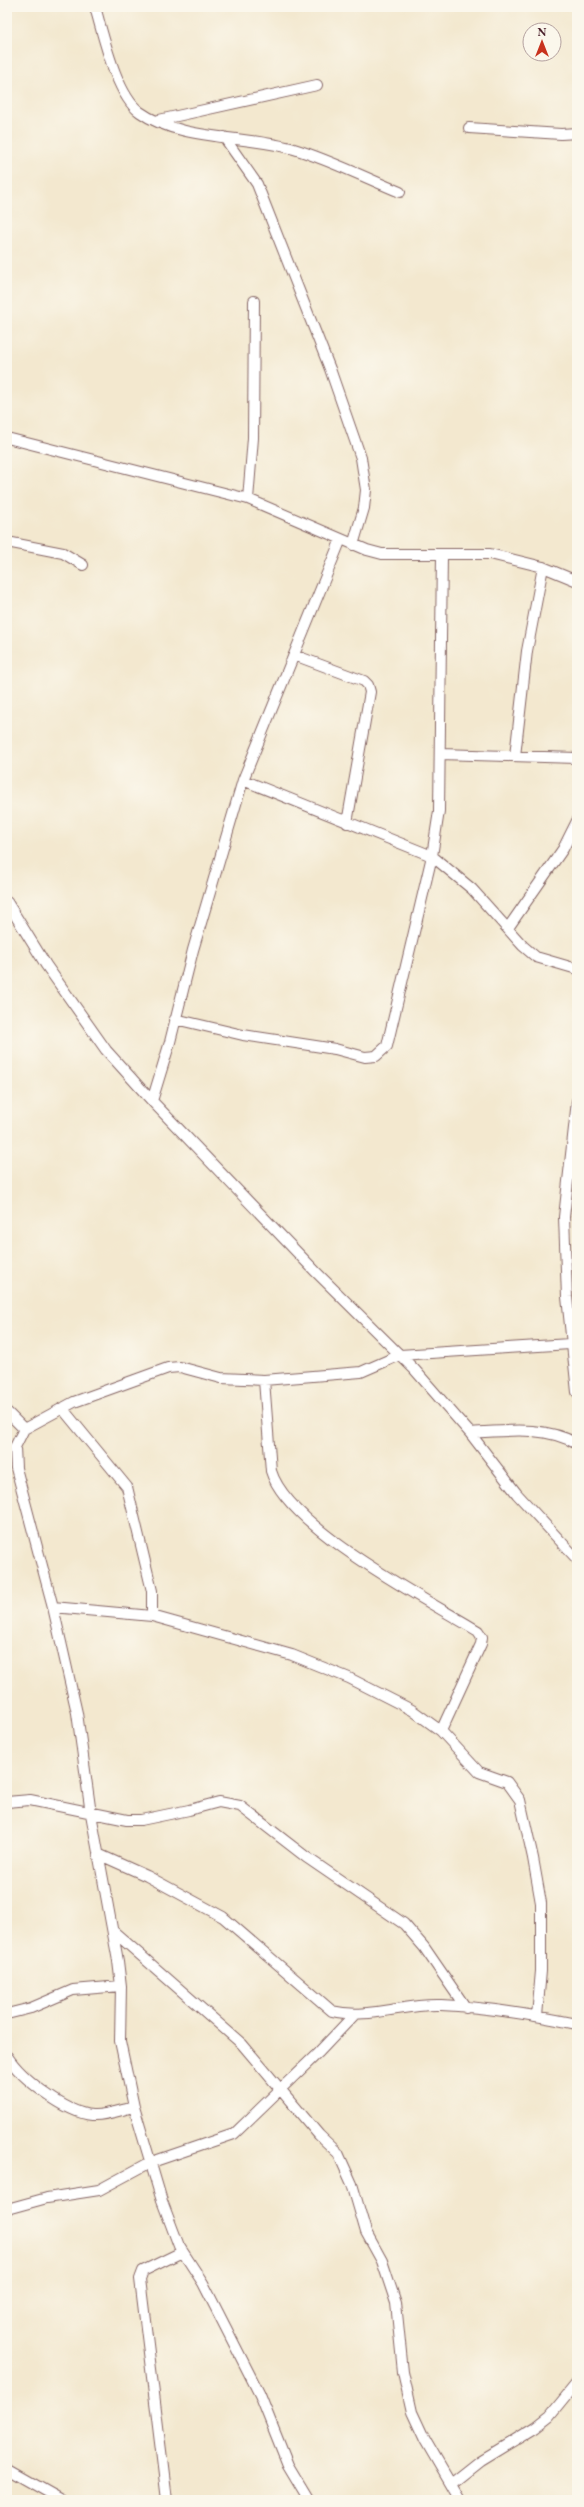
<svg xmlns="http://www.w3.org/2000/svg" width="584" height="2507" viewBox="0 0 584 2507" font-family="'EB Garamond',serif">
<rect width="100%" height="100%" fill="#fbf7ec"/>
<filter id="ink" filterUnits="userSpaceOnUse"><feTurbulence type="fractalNoise" baseFrequency=".025" numOctaves="2"/><feDisplacementMap in="SourceGraphic" scale="8" xChannelSelector="R" yChannelSelector="G"/><feConvolveMatrix kernelMatrix="1 2 1 2 8 2 1 2 1" color-interpolation-filters="sRGB"/></filter>
<filter id="wash" filterUnits="userSpaceOnUse"><feTurbulence type="fractalNoise" baseFrequency=".012" numOctaves="4" result="noise"/><feDisplacementMap in="SourceGraphic" scale="16" xChannelSelector="R" yChannelSelector="G"/><feGaussianBlur stdDeviation="0.9" result="paint"/><feColorMatrix in="noise" values="0 0 0 0 0 0 0 0 0 0 0 0 0 0 0 0 0 1.4 0 .05"/><feComposite in="paint" operator="in"/></filter>
<g filter="url(#wash)">
<rect width="100%" height="100%" fill="#f3e8cf"/>
</g>
<g filter="url(#ink)">
<g fill="none" stroke-linecap="round" stroke-linejoin="round">
<g stroke="#856564" stroke-width="12">
<path id="street" d="M 95,7 C 103,34 116,95 140,112 C 180,141 246,135 294,149 C 330,160 366,178 400,192
M 159,120 L 317,85
M 469,128 L 561,134 L 577,133
M 224,137 L 257,184 L 330,369 L 361,458 L 366,490 L 364,508 L 353,545
M 7,438 L 248,499 L 367,550 L 382,554 L 490,554 L 543,567 L 577,581
M 248,499 L 253,438 L 254,301
M 7,542 L 63,553 L 83,565
M 294,655 L 364,681 L 368,685 L 370,692 L 347,823
M 440,754 L 577,758
M 515,756 L 527,651 L 543,567
M 243,780 L 432,856 L 472,889 L 523,946 L 536,957 L 577,969
M 7,902 L 46,965 L 106,1050 L 152,1101 L 316,1272 L 414,1369 L 470,1433 L 517,1494 L 577,1559
M 508,928 L 563,849 L 577,821
M 175,1019 L 243,1035 L 335,1049 L 365,1057 L 376,1056 L 387,1046 L 432,856 L 439,811 L 442,554
M 152,1101 L 170,1042 L 193,950 L 243,780 L 341,539
M 577,1101 L 564,1217 L 567,1297 L 577,1392
M 264,1380 L 271,1471 C 288,1528 427,1600 478,1631 L 482,1637 L 481,1644 L 441,1731
M 62,1408 L 127,1487 L 152,1591 L 152,1616
M 7,1412 L 24,1429
M 470,1433 C 506,1431 545,1425 577,1444
M 53,1607 L 152,1616 L 292,1655 L 349,1678 L 412,1710 L 441,1731 L 479,1772 L 507,1782 L 520,1800 L 533,1858 L 541,1903 L 541,1971 L 537,2016
M 7,1802 L 30,1800 L 127,1820 L 141,1820 L 189,1810 L 219,1802 L 240,1806 L 306,1857 L 404,1924 L 424,1947 L 466,2008
M 98,1854 L 147,1876 L 223,1917 L 332,2011 C 368,2020 405,2003 441,2005 C 486,2007 533,2015 577,2024
M 113,1931 L 242,2044 L 319,2135 L 338,2153 L 352,2184 L 366,2232 L 382,2261 L 396,2303 L 403,2372 L 412,2412 L 425,2440 L 460,2500
M 7,2014 L 31,2008 L 73,1990 L 121,1986
M 7,2056 C 21,2078 66,2113 92,2115 C 105,2116 121,2110 134,2107
M 7,2209 L 47,2198 L 99,2190 L 149,2163 L 234,2134 L 318,2053 L 355,2014
M 7,2469 L 62,2500
M 451,2484 L 480,2461 L 536,2427 L 550,2416 L 577,2383
M 167,2500 L 140,2279 L 143,2271 L 182,2252
M 309,2500 L 288,2465 L 260,2395 L 228,2332 L 203,2283 L 179,2246 L 162,2201 L 134,2107 L 120,2041 L 121,1986 L 118,1961 L 91,1814 L 77,1713 L 53,1607 L 16,1468 L 15,1447 L 24,1429 L 74,1402 L 168,1368 L 180,1367 L 221,1378 L 264,1380 L 361,1372 L 400,1355 L 570,1344"/>
</g>
<use href="#street" stroke="#fff" stroke-width="10"/>
</g>
</g>
<rect width="584" height="2507" fill="none" stroke="#fbf7ec" stroke-width="24"/>
<g transform="translate(542 42)"><circle r="19" fill="#fbf7ec" stroke="#b4a19f"/>
<path d="M0-3L7 15L0 10L-7 15Z" fill="#c8321e"/>
<text y="-6" font-size="11" font-weight="bold" text-anchor="middle" fill="#4a1f2b">N</text>
</g>
</svg>
